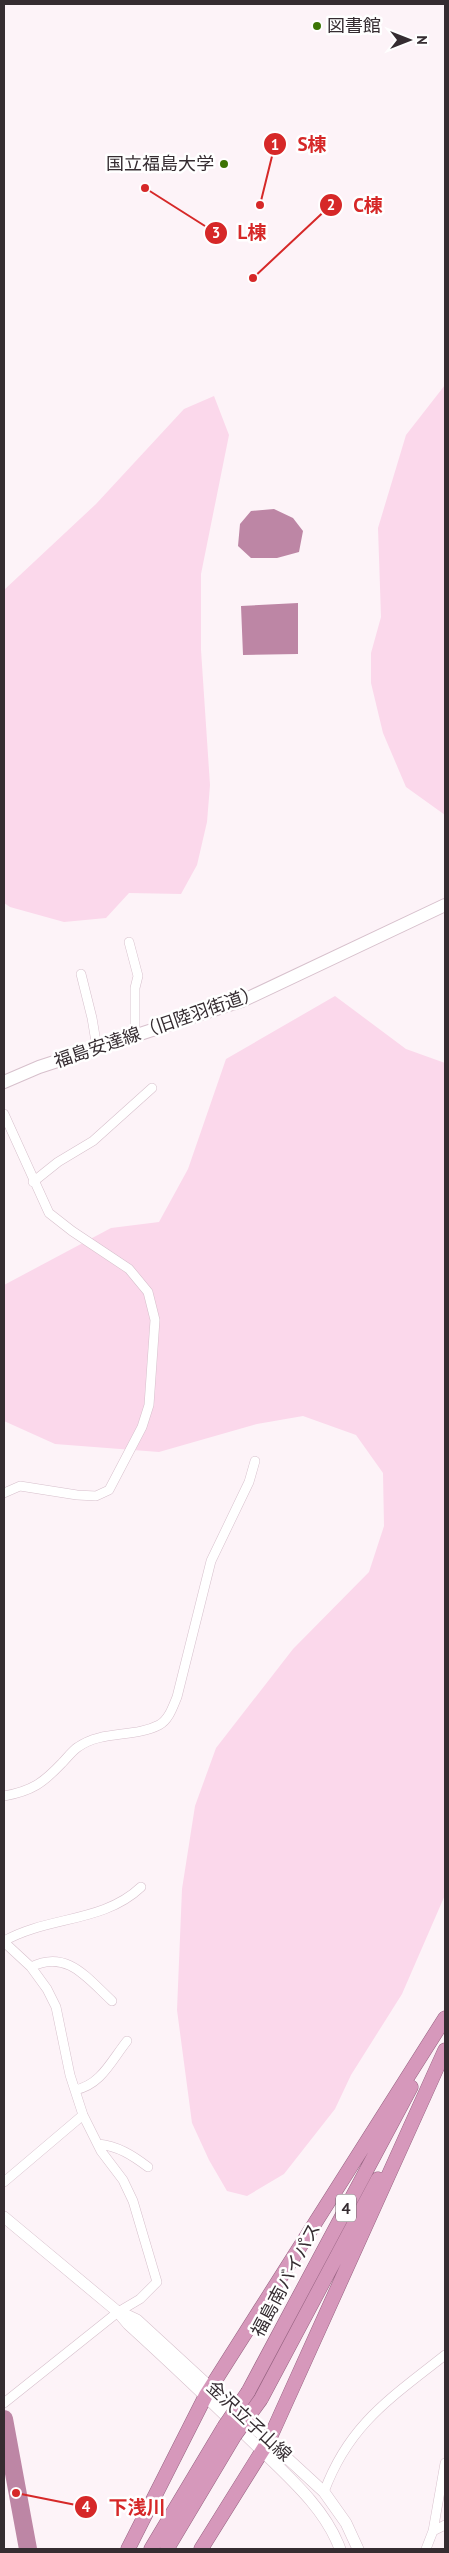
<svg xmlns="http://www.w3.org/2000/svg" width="449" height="2553" viewBox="0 0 449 2553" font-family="'PT Sans','Noto Sans JP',sans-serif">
<rect width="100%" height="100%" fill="#fdf3f8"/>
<path fill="#fbd8eb" d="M 445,385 L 445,815 L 406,787 L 383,733 L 371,683 L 371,653 L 381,617 L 378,528 L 406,435 Z
M 214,396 L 229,435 L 201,574 L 201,650 L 210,785 L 207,822 L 197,865 L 181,894 L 129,893 L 106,918 L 64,922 L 10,907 L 4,903 L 4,590 L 96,504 L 184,409 Z
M 335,996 L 406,1049 L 445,1063 L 445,1895 L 402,1994 L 351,2075 L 335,2109 L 284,2174 L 247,2196 L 227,2191 L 209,2160 L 192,2123 L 177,2010 L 182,1889 L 195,1806 L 216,1748 L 293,1649 L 369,1572 L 384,1526 L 383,1473 L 356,1435 L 303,1416 L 257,1424 L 159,1452 L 55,1444 L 4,1421 L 4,1285 L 111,1228 L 159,1222 L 188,1169 L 226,1059 Z"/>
<path fill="#bd86a5" d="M 274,509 L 293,518 L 303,531 L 299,552 L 277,558 L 251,558 L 238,546 L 240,524 L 251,511 Z
M 298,603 L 298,654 L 243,655 L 241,606 Z"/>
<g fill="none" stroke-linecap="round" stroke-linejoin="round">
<path stroke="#bd86a5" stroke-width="18" d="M 4,2419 L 28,2549"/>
<g stroke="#d7c0cc" stroke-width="10">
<path id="minor" d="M 129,942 L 138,976 L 135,988 L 135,1036
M 81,974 L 92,1018 L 97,1048
M 4,1114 L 49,1213 L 72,1231 L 129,1269 L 148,1292 L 155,1320 L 149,1405 L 142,1427 L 109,1490 L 96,1496 L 77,1495 L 20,1486 L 4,1493
M 33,1182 L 58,1162 L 93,1141 L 152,1088
M 4,1796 C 32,1791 43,1783 62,1763 C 67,1758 72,1751 78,1747 C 102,1730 134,1738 159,1725 C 169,1720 173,1706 177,1697 L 211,1561 L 249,1482 L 255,1461
M 4,1941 C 48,1916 103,1923 141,1887
M 4,1942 L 31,1967 L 47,1989 L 56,2007 L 70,2075 L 83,2115 L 101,2151 L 123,2180 L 133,2201 L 157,2282 L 140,2299 L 118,2312 L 4,2403
M 31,1967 C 67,1949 87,1978 112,2001
M 75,2090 C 101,2085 111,2061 127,2041
M 98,2144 C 118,2146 132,2155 148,2167
M 4,2182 L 83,2115
M 324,2492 C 349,2424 391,2398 445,2355
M 433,2531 L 445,2525
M 426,2549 L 433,2531 L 445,2463"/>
</g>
<g stroke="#d7c0cc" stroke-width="12">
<path id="tertiary" d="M 4,2217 L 118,2312 L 128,2324 C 174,2366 218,2408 262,2451 C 291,2479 326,2510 340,2549
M 120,2312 L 137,2320 L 324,2492 L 346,2523 L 358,2549"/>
</g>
<g stroke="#d7c0cc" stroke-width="14">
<path id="secondary" d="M 4,1082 L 39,1067 L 244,1000 L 445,905"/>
</g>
<g stroke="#966280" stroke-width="15">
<path id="trunk" d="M 248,2392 L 411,2087
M 261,2399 L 378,2179
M 128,2549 L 206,2395 L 445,2018
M 151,2549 L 224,2427
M 167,2549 L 235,2435
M 201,2549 L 269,2440 L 445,2050"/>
</g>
<use href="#minor" stroke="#fff" stroke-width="9"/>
<use href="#tertiary" stroke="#fff" stroke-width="11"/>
<use href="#secondary" stroke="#fff" stroke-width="12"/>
<use href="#trunk" stroke="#d698bb" stroke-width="14"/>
<g stroke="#966280" stroke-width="15" stroke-linecap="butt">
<path id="trunk-bridge" d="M 224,2427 L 248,2392
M 235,2435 L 261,2399"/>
</g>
<use href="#trunk-bridge" stroke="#d698bb" stroke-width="14"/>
</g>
<g fill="#3c7505" stroke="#fff" stroke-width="2">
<circle cx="317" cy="26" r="5"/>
<circle cx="224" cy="164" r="5"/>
</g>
<g text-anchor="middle" stroke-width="5" stroke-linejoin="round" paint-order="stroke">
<rect fill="#fff" stroke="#726b6f" stroke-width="1" x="336" y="2194.5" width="20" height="27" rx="4"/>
<g font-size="16" font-weight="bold" fill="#352c31">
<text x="346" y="2214">4</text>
</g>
<g font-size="18" fill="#352c31" stroke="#fff" text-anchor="start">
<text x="327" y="32">図書館</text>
<text x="214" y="170" text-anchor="end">国立福島大学</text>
</g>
<g font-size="18" fill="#352c31" stroke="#fff">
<text transform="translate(157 1027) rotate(-19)" y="6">福島安達線（旧陸羽街道）</text>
<text transform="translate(286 2280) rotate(-62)" y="6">福島南バイパス</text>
<text transform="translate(249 2421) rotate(43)" y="6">金沢立子山線</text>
</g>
</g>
<path fill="none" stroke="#d62828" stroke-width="2" d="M260 205L275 144M253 278L331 205M145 188L216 233M16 2493L86 2507"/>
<g fill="#d62828" stroke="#fff" stroke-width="2">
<circle cx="260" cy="205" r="5"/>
<circle cx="253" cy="278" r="5"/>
<circle cx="145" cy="188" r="5"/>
<circle cx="16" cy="2493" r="5"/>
<circle cx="275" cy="144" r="12"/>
<circle cx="331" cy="205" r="12"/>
<circle cx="216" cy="233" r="12"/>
<circle cx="86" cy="2507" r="12"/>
</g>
<g font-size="15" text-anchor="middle" font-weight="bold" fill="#fff">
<text x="275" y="150">1</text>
<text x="331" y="210">2</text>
<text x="216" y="238">3</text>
<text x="86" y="2512">4</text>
</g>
<g font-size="19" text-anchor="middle" font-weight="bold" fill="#d62828" stroke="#fff" stroke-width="5" stroke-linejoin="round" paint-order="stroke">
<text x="312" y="151">S棟</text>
<text x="368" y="212">C棟</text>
<text x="252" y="239">L棟</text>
<text x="137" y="2514">下浅川</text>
</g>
<rect width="449" height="2553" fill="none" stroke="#352c31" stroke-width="10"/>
<g transform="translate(409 40) rotate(90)" stroke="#ffffff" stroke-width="4" paint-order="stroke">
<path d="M0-4L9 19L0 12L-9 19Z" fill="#352c31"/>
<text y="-8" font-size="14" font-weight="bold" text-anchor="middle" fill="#352c31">N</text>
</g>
</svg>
